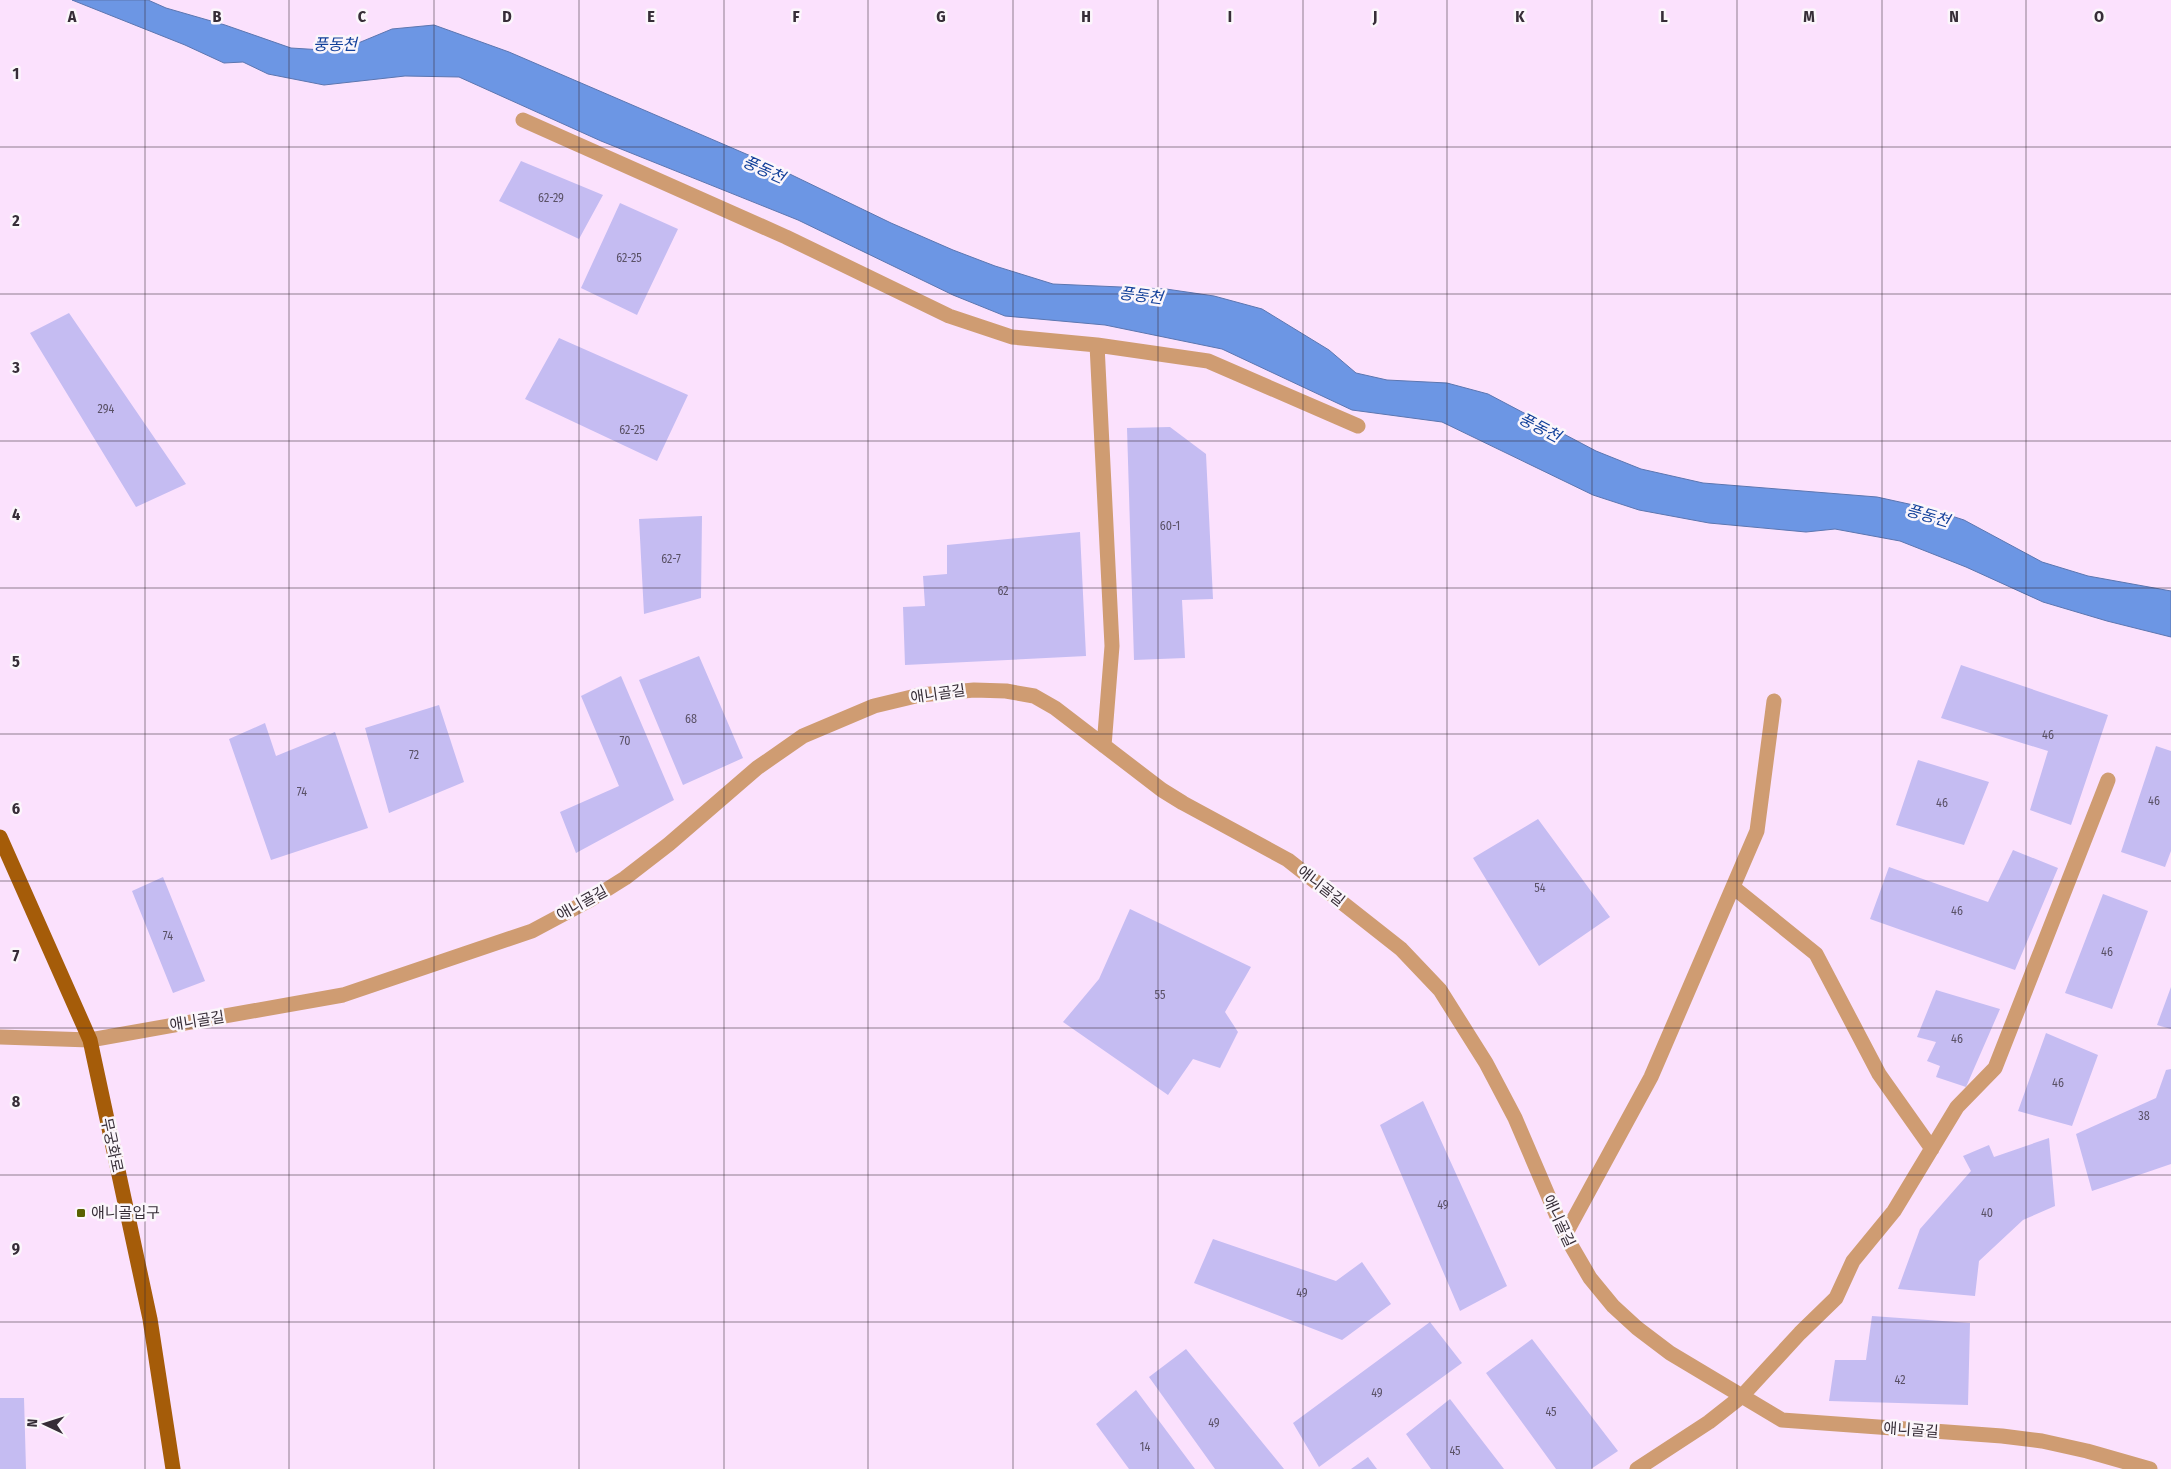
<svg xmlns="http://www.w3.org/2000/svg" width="2171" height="1469" viewBox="0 0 2171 1469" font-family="'Fira Sans Condensed','Noto Sans KR',sans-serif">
<rect width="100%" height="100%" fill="#fbe1fd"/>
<path fill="#6c96e4" stroke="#5c76b0" d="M 72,0 L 148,0 L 166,8 L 225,25 L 291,48 L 339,51 L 392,29 L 434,25 L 509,52 L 767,163 L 891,223 L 953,250 L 995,266 L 1053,284 L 1166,289 L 1214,296 L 1262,309 L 1329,350 L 1356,373 L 1387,380 L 1447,383 L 1488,394 L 1596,451 L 1641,469 L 1703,483 L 1877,497 L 1927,508 L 1964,520 L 2042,562 L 2088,576 L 2171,591 L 2171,637 L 2107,621 L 2043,602 L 1966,567 L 1900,541 L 1835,529 L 1806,532 L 1709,523 L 1639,510 L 1593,495 L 1442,422 L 1352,410 L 1222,349 L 1105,325 L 1005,316 L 953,295 L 798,220 L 601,141 L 459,77 L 405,76 L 324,85 L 268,74 L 243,62 L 224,63 L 185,45 Z"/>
<path fill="#c5bcf2" d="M 521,161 L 603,195 L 579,239 L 499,201 Z
M 620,203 L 678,229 L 637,315 L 581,288 Z
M 69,313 L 186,484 L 136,507 L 30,333 Z
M 559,338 L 688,395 L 657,461 L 525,399 Z
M 1170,427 L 1206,454 L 1213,599 L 1182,600 L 1185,658 L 1134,660 L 1127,428 Z
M 702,516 L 701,598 L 644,614 L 639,519 Z
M 1080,532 L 1086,656 L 905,665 L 903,607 L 925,606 L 923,576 L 947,574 L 947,545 Z
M 699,656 L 743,758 L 683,785 L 639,680 Z
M 1961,665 L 2108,715 L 2071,825 L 2030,810 L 2048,751 L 1941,718 Z
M 621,676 L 674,800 L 576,853 L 560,812 L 619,786 L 581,696 Z
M 439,705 L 464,782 L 389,813 L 365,728 Z
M 265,723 L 276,756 L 335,732 L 368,828 L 271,860 L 229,739 Z
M 2156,746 L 2171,751 L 2171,851 L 2165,867 L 2121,852 Z
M 1918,760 L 1989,782 L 1964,845 L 1896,825 Z
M 1538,819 L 1610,917 L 1539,966 L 1473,858 Z
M 2013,850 L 2058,868 L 2015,970 L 1870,919 L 1889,867 L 1988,902 Z
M 163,877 L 205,981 L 173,993 L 132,891 Z
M 2103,894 L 2148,911 L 2112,1009 L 2065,993 Z
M 1130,909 L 1251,967 L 1225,1012 L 1238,1032 L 1220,1068 L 1193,1059 L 1168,1095 L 1063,1022 L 1099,979 Z
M 2171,987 L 2171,1029 L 2157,1025 Z
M 1936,990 L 2000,1009 L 1966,1087 L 1936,1077 L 1940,1066 L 1927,1061 L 1936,1042 L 1917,1037 Z
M 2046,1033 L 2098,1055 L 2072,1126 L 2018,1111 Z
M 2171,1069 L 2171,1164 L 2092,1191 L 2076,1134 L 2156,1098 L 2166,1070 Z
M 1423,1101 L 1507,1286 L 1460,1311 L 1380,1125 Z
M 2049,1138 L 2055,1206 L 2023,1220 L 1979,1261 L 1975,1296 L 1898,1289 L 1920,1229 L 1971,1171 L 1963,1156 L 1989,1145 L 1994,1157 Z
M 1213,1239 L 1336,1281 L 1362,1262 L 1391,1304 L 1342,1340 L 1194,1283 Z
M 1872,1316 L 1970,1323 L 1968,1405 L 1829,1401 L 1835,1360 L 1866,1360 Z
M 1430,1322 L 1462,1363 L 1319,1467 L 1293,1423 Z
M 1532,1339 L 1618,1451 L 1591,1469 L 1556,1469 L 1486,1373 Z
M 1186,1349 L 1284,1469 L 1215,1469 L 1149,1377 Z
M 1136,1390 L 1195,1469 L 1129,1469 L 1096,1424 Z
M 0,1398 L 24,1398 L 26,1469 L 0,1469 Z
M 1450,1399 L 1504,1469 L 1431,1469 L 1406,1434 Z
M 1368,1457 L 1377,1469 L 1351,1469 Z"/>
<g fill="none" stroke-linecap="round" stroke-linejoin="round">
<path stroke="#cf9c72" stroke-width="15" d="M 523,120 L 786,237 L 949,316 L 1012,337 L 1097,345 L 1208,361 L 1358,426
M 1097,345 L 1112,646 L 1104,746
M 1733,887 L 1816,954 L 1879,1074 L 1932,1149
M 0,1037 L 90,1040 L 343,995 L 532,931 L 590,900 L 625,878 L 669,844 L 757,768 L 803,736 L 874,706 L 920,695 L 974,690 L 1006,691 L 1034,696 L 1055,708 L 1162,790 L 1183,803 L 1288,860 L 1401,949 L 1440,990 L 1486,1063 L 1515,1118 L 1565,1235 L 1590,1278 L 1613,1306 L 1637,1328 L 1670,1353 L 1782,1420 L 2002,1436 L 2042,1441 L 2087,1451 L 2150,1469
M 1565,1235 L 1651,1077 L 1757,831 L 1774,701
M 1637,1469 L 1709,1422 L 1742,1396 L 1800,1333 L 1836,1298 L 1853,1261 L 1894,1211 L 1957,1107 L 1995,1068 L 2108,780"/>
<path stroke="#a55c09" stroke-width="15" d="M 0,837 L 90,1040 L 150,1319 L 173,1469"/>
</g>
<path fill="none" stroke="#362d37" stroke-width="1" stroke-opacity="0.55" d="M 145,0 L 145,1469M 289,0 L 289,1469M 434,0 L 434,1469M 579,0 L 579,1469M 724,0 L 724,1469M 868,0 L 868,1469M 1013,0 L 1013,1469M 1158,0 L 1158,1469M 1303,0 L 1303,1469M 1447,0 L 1447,1469M 1592,0 L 1592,1469M 1737,0 L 1737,1469M 1882,0 L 1882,1469M 2026,0 L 2026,1469M 0,147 L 2171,147M 0,294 L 2171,294M 0,441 L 2171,441M 0,588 L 2171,588M 0,734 L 2171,734M 0,881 L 2171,881M 0,1028 L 2171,1028M 0,1175 L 2171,1175M 0,1322 L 2171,1322"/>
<rect fill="#596100" stroke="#fbf6fb" stroke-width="2" x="76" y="1208" width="10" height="10" rx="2.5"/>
<g text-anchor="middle" stroke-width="5" stroke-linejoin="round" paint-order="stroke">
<g font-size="12" fill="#5a5166">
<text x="551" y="202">62-29</text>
<text x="629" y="262">62-25</text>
<text x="106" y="413">294</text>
<text x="632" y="434">62-25</text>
<text x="1170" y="530">60-1</text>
<text x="671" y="563">62-7</text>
<text x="1003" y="595">62</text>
<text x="691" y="723">68</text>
<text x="2048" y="739">46</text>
<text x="625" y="745">70</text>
<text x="414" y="759">72</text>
<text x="302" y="796">74</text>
<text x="2154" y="805">46</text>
<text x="1942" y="807">46</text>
<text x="1540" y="892">54</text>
<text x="1957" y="915">46</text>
<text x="168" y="940">74</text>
<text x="2107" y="956">46</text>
<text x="1160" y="999">55</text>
<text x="1957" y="1043">46</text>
<text x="2058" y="1087">46</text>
<text x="2144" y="1120">38</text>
<text x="1443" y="1209">49</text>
<text x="1987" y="1217">40</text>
<text x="1302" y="1297">49</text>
<text x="1900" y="1384">42</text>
<text x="1377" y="1397">49</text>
<text x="1551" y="1416">45</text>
<text x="1214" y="1427">49</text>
<text x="1145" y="1451">14</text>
<text x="1455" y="1455">45</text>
</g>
<g font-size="15" fill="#362d37" stroke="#fbf6fb">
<text transform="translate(938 694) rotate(-8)" y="5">애니골길</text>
<text transform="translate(1321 886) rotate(38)" y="5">애니골길</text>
<text transform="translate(582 903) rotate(-29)" y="5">애니골길</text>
<text transform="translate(197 1021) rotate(-9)" y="5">애니골길</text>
<text transform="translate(112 1145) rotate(78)" y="5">무궁화로</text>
<text transform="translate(1559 1221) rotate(65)" y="5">애니골길</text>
<text transform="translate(1911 1430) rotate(4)" y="5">애니골길</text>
</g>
<g font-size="15" fill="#362d37" stroke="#fbf6fb" text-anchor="start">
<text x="91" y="1218">애니골입구</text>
</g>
<g font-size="16" font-style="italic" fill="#12409a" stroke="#fbf6fb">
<text x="335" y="50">풍동천</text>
<text transform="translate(764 169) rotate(24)" y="6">풍동천</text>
<text transform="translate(1141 295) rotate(7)" y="6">풍동천</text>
<text transform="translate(1540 427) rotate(27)" y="6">풍동천</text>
<text transform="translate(1928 515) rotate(16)" y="6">풍동천</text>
</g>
</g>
<g font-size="16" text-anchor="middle" font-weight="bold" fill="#362d37" stroke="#fbf6fb" stroke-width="5" stroke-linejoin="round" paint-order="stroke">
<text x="72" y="22">A</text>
<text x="217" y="22">B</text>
<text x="362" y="22">C</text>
<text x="507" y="22">D</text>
<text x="651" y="22">E</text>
<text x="796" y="22">F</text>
<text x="941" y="22">G</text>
<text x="1086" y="22">H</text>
<text x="1230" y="22">I</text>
<text x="1375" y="22">J</text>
<text x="1520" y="22">K</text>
<text x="1664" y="22">L</text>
<text x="1809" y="22">M</text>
<text x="1954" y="22">N</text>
<text x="2099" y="22">O</text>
<text x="16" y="79">1</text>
<text x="16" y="226">2</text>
<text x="16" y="373">3</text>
<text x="16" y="520">4</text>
<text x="16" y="667">5</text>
<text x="16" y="814">6</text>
<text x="16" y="961">7</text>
<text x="16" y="1107">8</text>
<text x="16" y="1254">9</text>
</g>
<g transform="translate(45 1424) rotate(274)" stroke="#fbf6fb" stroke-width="4" paint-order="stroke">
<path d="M0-4L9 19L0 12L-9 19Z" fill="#362d37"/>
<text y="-8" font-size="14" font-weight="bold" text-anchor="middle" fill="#362d37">N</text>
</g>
</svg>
